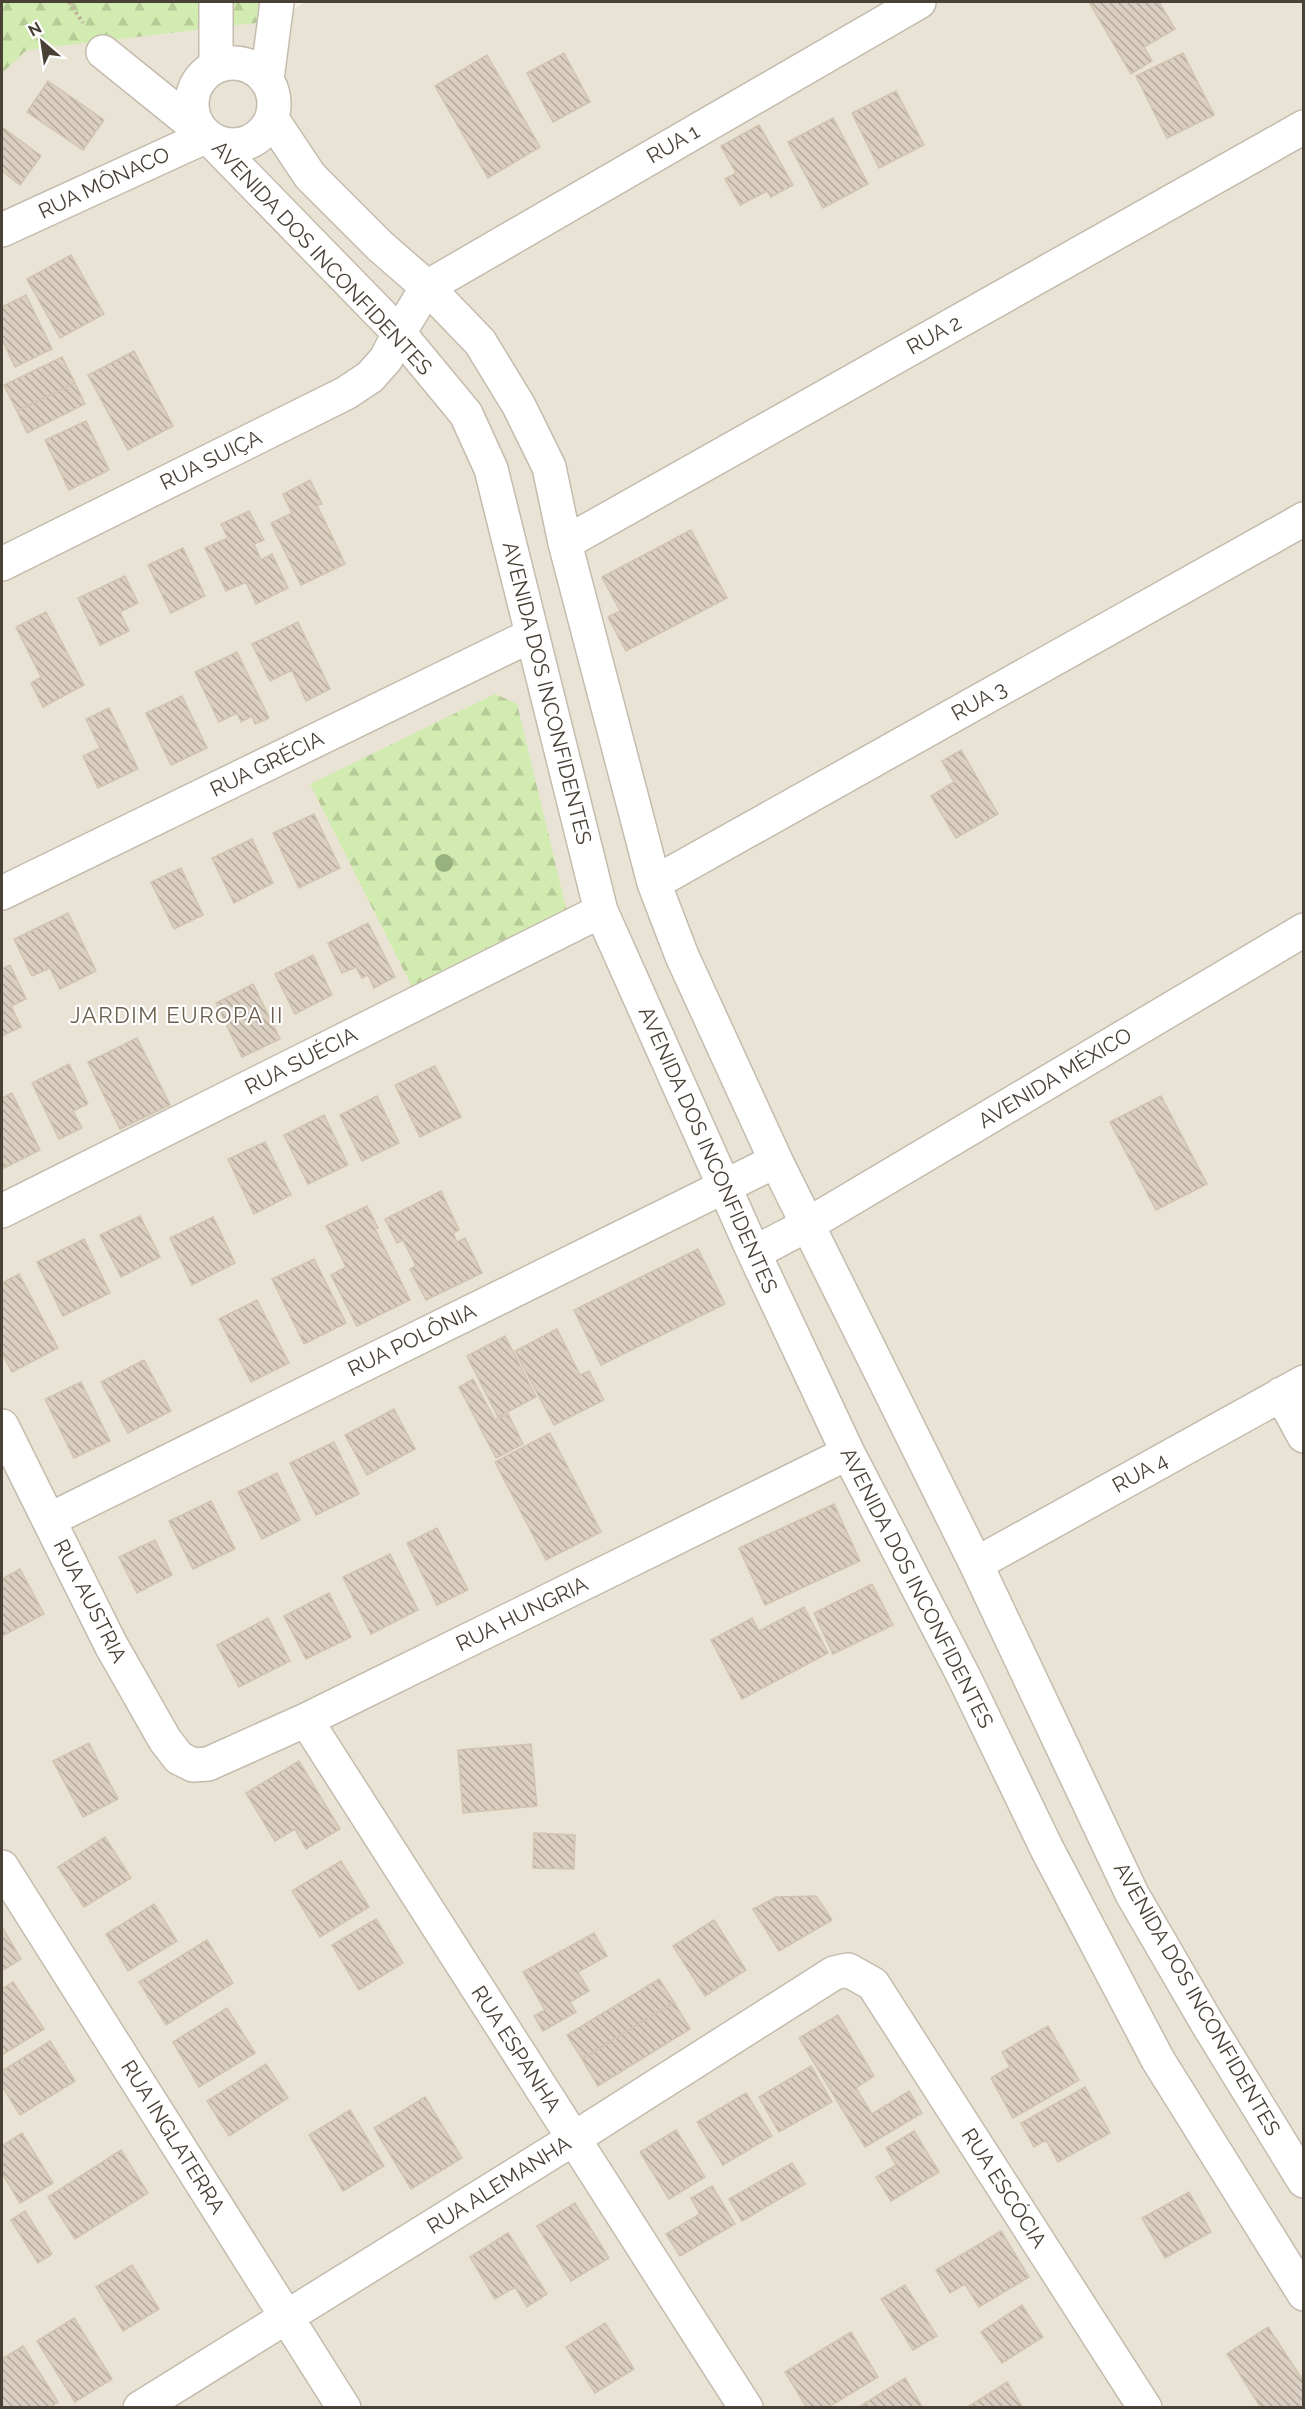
<svg xmlns="http://www.w3.org/2000/svg" width="1305" height="2409" viewBox="0 0 1305 2409" font-family="Raleway,sans-serif">
<defs>
<pattern id="forest-firs" width="22" height="20" patternUnits="userSpaceOnUse" patternTransform="scale(1.5)"><rect width="22" height="20" fill="#d2ebb0"/><path d="M5 1l3.5 6h-7zM16 11l3.5 6h-7z" fill="#b6cb98"/></pattern>
<pattern id="building-back-hatch" width="6" height="6" patternUnits="userSpaceOnUse" patternTransform="scale(1.5)"><rect width="6" height="6" fill="#dacfc0"/><path d="M-1 5l2 2M0 0l6 6M5-1l2 2" fill="none" stroke="#b3aa9d"/></pattern>
</defs>
<rect width="100%" height="100%" fill="#f5f1e9"/>
<path fill="#e9e3d6" d="M 306,2 L 1303,2 L 1303,2407 L 2,2407 L 2,73 L 27,50 L 272,21 Z"/>
<path fill="url(#forest-firs)" d="M 2,2 L 259,2 L 272,21 L 27,50 L 2,73 Z
M 495,694 L 517,704 L 567,912 L 413,989 L 310,784 Z"/>
<path fill="url(#building-back-hatch)" stroke="#d2c4b0" stroke-width="1.5" d="M 1089,2 L 1159,2 L 1175,29 L 1144,47 L 1152,61 L 1131,74 Z
M 564,53 L 590,102 L 553,122 L 527,73 Z
M 1183,53 L 1214,115 L 1167,138 L 1136,76 Z
M 487,55 L 540,147 L 488,178 L 435,86 Z
M 48,81 L 104,120 L 83,150 L 27,112 Z
M 896,91 L 924,145 L 879,168 L 852,113 Z
M 833,118 L 868,184 L 823,208 L 788,142 Z
M 759,125 L 793,185 L 771,197 L 767,191 L 740,205 L 725,179 L 736,173 L 721,146 Z
M 2,127 L 41,156 L 20,185 L 2,171 Z
M 71,255 L 104,314 L 60,338 L 27,279 Z
M 26,295 L 52,349 L 15,367 L 2,339 L 2,307 Z
M 134,351 L 173,426 L 128,450 L 88,375 Z
M 62,357 L 75,383 L 17,411 L 4,385 Z
M 75,383 L 85,404 L 27,433 L 17,411 Z
M 86,421 L 109,470 L 69,490 L 45,440 Z
M 310,480 L 322,504 L 317,505 L 345,564 L 301,585 L 271,523 L 292,513 L 283,494 Z
M 249,511 L 264,540 L 254,544 L 261,560 L 272,554 L 288,588 L 256,604 L 246,582 L 226,591 L 205,548 L 228,538 L 221,524 Z
M 691,530 L 727,598 L 626,651 L 608,617 L 620,611 L 602,577 Z
M 183,548 L 205,596 L 171,613 L 148,565 Z
M 125,576 L 138,603 L 120,612 L 129,631 L 100,645 L 78,598 Z
M 46,612 L 84,685 L 43,707 L 31,683 L 41,677 L 16,627 Z
M 298,622 L 330,689 L 306,701 L 292,670 L 270,681 L 252,644 Z
M 237,652 L 269,718 L 255,724 L 252,716 L 241,722 L 237,713 L 219,722 L 195,672 Z
M 182,696 L 207,748 L 171,765 L 146,713 Z
M 109,708 L 138,769 L 98,788 L 83,756 L 100,748 L 86,719 Z
M 961,750 L 998,814 L 956,838 L 931,796 L 954,782 L 942,761 Z
M 314,814 L 340,868 L 299,888 L 273,833 Z
M 252,839 L 273,883 L 234,903 L 212,858 Z
M 181,868 L 203,915 L 174,929 L 151,882 Z
M 68,913 L 96,971 L 60,989 L 50,968 L 32,976 L 14,939 Z
M 368,923 L 395,977 L 374,988 L 368,975 L 362,978 L 356,967 L 342,973 L 328,943 Z
M 313,955 L 332,995 L 295,1014 L 275,974 Z
M 10,965 L 26,999 L 11,1006 L 21,1027 L 2,1036 L 2,969 Z
M 253,984 L 280,1039 L 242,1057 L 216,1003 Z
M 137,1038 L 170,1105 L 120,1129 L 88,1062 Z
M 69,1064 L 88,1104 L 73,1111 L 82,1128 L 59,1139 L 32,1083 Z
M 435,1066 L 461,1117 L 420,1137 L 395,1085 Z
M 12,1093 L 40,1150 L 2,1169 L 2,1098 Z
M 377,1096 L 399,1143 L 362,1161 L 340,1115 Z
M 1161,1096 L 1207,1184 L 1156,1210 L 1110,1122 Z
M 324,1115 L 348,1165 L 308,1184 L 284,1135 Z
M 265,1142 L 291,1195 L 254,1214 L 228,1159 Z
M 441,1191 L 459,1230 L 453,1233 L 457,1242 L 465,1238 L 482,1273 L 426,1300 L 410,1269 L 416,1266 L 403,1240 L 397,1243 L 385,1219 Z
M 367,1206 L 378,1228 L 375,1229 L 410,1300 L 357,1326 L 331,1275 L 346,1267 L 326,1226 Z
M 140,1216 L 160,1257 L 121,1277 L 100,1235 Z
M 213,1217 L 235,1263 L 192,1285 L 170,1238 Z
M 84,1239 L 110,1293 L 63,1316 L 37,1262 Z
M 698,1249 L 725,1304 L 601,1365 L 574,1310 Z
M 314,1259 L 346,1323 L 304,1344 L 272,1279 Z
M 19,1274 L 58,1348 L 12,1372 L 2,1353 L 2,1283 Z
M 257,1300 L 289,1363 L 251,1382 L 219,1319 Z
M 557,1329 L 580,1375 L 589,1371 L 604,1400 L 554,1425 L 515,1351 Z
M 505,1336 L 536,1397 L 498,1417 L 467,1356 Z
M 144,1360 L 171,1411 L 128,1433 L 101,1382 Z
M 473,1379 L 495,1420 L 508,1414 L 523,1444 L 496,1458 L 459,1387 Z
M 81,1382 L 110,1441 L 74,1458 L 45,1399 Z
M 394,1409 L 415,1449 L 367,1475 L 345,1435 Z
M 550,1433 L 601,1532 L 546,1560 L 495,1462 Z
M 334,1442 L 359,1494 L 316,1515 L 290,1463 Z
M 277,1473 L 300,1520 L 262,1539 L 238,1492 Z
M 211,1501 L 235,1549 L 193,1569 L 169,1521 Z
M 834,1504 L 860,1561 L 765,1605 L 739,1548 Z
M 437,1528 L 468,1590 L 437,1605 L 407,1543 Z
M 155,1540 L 172,1575 L 137,1593 L 119,1557 Z
M 390,1554 L 418,1610 L 371,1634 L 343,1577 Z
M 20,1569 L 44,1614 L 2,1636 L 2,1579 Z
M 872,1584 L 893,1625 L 833,1654 L 814,1613 Z
M 329,1593 L 351,1637 L 306,1659 L 284,1616 Z
M 804,1607 L 828,1653 L 742,1699 L 711,1640 L 752,1618 L 759,1631 Z
M 268,1618 L 290,1661 L 239,1687 L 217,1645 Z
M 89,1743 L 118,1799 L 83,1817 L 53,1761 Z
M 531,1744 L 537,1806 L 463,1813 L 458,1750 Z
M 299,1761 L 340,1829 L 306,1849 L 295,1829 L 275,1841 L 246,1793 Z
M 534,1833 L 575,1835 L 574,1869 L 533,1868 Z
M 105,1837 L 131,1878 L 84,1907 L 58,1867 Z
M 341,1861 L 369,1907 L 320,1937 L 292,1891 Z
M 816,1896 L 832,1920 L 779,1951 L 753,1909 L 776,1897 Z
M 154,1904 L 177,1941 L 128,1971 L 106,1934 Z
M 376,1919 L 403,1963 L 359,1990 L 332,1945 Z
M 714,1920 L 746,1970 L 705,1996 L 673,1946 Z
M 2,1927 L 21,1959 L 2,1971 Z
M 594,1933 L 607,1956 L 578,1972 L 589,1991 L 570,2002 L 576,2012 L 543,2031 L 534,2016 L 545,2010 L 523,1972 Z
M 207,1940 L 233,1983 L 166,2025 L 139,1982 Z
M 659,1979 L 674,2002 L 582,2059 L 567,2035 Z
M 13,1982 L 44,2029 L 2,2055 L 2,1989 Z
M 674,2002 L 690,2029 L 598,2086 L 582,2059 Z
M 227,2008 L 255,2053 L 199,2087 L 173,2042 Z
M 838,2015 L 874,2076 L 856,2088 L 872,2114 L 909,2091 L 922,2113 L 865,2147 L 799,2038 Z
M 1048,2026 L 1079,2080 L 1013,2118 L 991,2078 L 1010,2067 L 1002,2052 Z
M 50,2041 L 75,2081 L 20,2115 L 2,2086 L 2,2071 Z
M 266,2064 L 288,2098 L 229,2136 L 207,2101 Z
M 811,2066 L 832,2102 L 779,2132 L 759,2097 Z
M 1085,2087 L 1110,2133 L 1058,2162 L 1046,2140 L 1034,2147 L 1021,2123 Z
M 746,2093 L 772,2136 L 723,2165 L 697,2122 Z
M 425,2097 L 462,2158 L 411,2189 L 374,2128 Z
M 350,2110 L 384,2166 L 343,2191 L 309,2135 Z
M 676,2130 L 705,2177 L 669,2199 L 640,2152 Z
M 914,2131 L 939,2172 L 891,2201 L 876,2177 L 896,2165 L 886,2148 Z
M 22,2133 L 53,2183 L 20,2203 L 2,2173 L 2,2146 Z
M 121,2150 L 148,2193 L 75,2239 L 48,2197 Z
M 792,2163 L 805,2184 L 742,2221 L 729,2199 Z
M 712,2186 L 735,2224 L 680,2256 L 666,2234 L 700,2214 L 691,2198 Z
M 1189,2192 L 1211,2232 L 1165,2258 L 1142,2218 Z
M 575,2203 L 609,2258 L 571,2281 L 537,2226 Z
M 25,2211 L 52,2254 L 38,2263 L 11,2220 Z
M 1001,2231 L 1029,2277 L 979,2307 L 965,2284 L 950,2293 L 936,2270 Z
M 508,2233 L 547,2294 L 527,2307 L 515,2287 L 495,2299 L 470,2257 Z
M 132,2265 L 159,2309 L 123,2331 L 96,2287 Z
M 905,2285 L 937,2336 L 913,2350 L 881,2299 Z
M 1022,2305 L 1043,2337 L 1002,2363 L 981,2332 Z
M 74,2318 L 112,2379 L 75,2402 L 37,2341 Z
M 605,2323 L 634,2369 L 595,2393 L 566,2347 Z
M 1268,2327 L 1304,2382 L 1304,2406 L 1301,2408 L 1261,2408 L 1227,2354 Z
M 851,2332 L 878,2377 L 827,2408 L 807,2408 L 785,2372 Z
M 23,2346 L 58,2402 L 49,2408 L 3,2408 L 2,2404 L 2,2359 Z
M 905,2378 L 923,2408 L 857,2408 Z
M 1007,2382 L 1023,2408 L 966,2408 Z"/>
<g fill="none" stroke-linecap="round" stroke-linejoin="round">
<g stroke="#c4bbad" stroke-width="36">
<path id="minor" d="M 103,52 L 207,136 L 399,333 L 466,414 L 491,469 L 601,911 L 754,1253 L 848,1453 L 964,1677 L 1047,1849 L 1158,2060 L 1304,2294
M192 104a41 41 0 1 1 82 0a41 41 0 1 1-82 0Z
M 216,66 L 216,2
M 267,79 L 277,2
M 272,119 L 310,176 L 380,246 L 427,287 L 480,342 L 519,406 L 549,467 L 565,543 L 654,883 L 682,956 L 776,1161 L 976,1564 L 1132,1894 L 1207,2023 L 1304,2181
M 2,230 L 207,136
M 565,543 L 1304,127
M 2,564 L 346,393 L 370,377 L 386,359 L 399,333 L 427,287 L 919,2
M 654,883 L 1304,519
M 2,893 L 532,635
M 2,1211 L 601,911
M 754,1253 L 807,1225 L 1304,930
M 1281,1394 L 1304,1436
M 2,1426 L 111,1645 L 165,1740 L 179,1758 L 193,1765 L 208,1764 L 306,1720 L 848,1453
M 49,1520 L 776,1161
M 976,1564 L 1304,1382
M 306,1720 L 746,2408
M 2,1867 L 344,2408
M 140,2408 L 573,2139 L 834,1973 L 848,1970 L 873,1984 L 1145,2408"/>
</g>
<path stroke="#c3b49b" stroke-width="4" stroke-dasharray="3 3" stroke-linecap="butt" d="M 69,2 L 83,23"/>
<use href="#minor" stroke="#fff" stroke-width="33"/>
</g>
<circle fill="#97b27e" cx="444" cy="863" r="9"/>
<g text-anchor="middle" stroke-width="4.5" stroke-linejoin="round" paint-order="stroke">
<g font-size="21" fill="#494136" stroke="#fff">
<text transform="translate(673 144) rotate(-30)" y="7">RUA 1</text>
<text transform="translate(104 183) rotate(-25)" y="7">RUA MÔNACO</text>
<text transform="translate(322 258) rotate(47)" y="7">AVENIDA DOS INCONFIDENTES</text>
<text transform="translate(934 335) rotate(-29)" y="7">RUA 2</text>
<text transform="translate(211 460) rotate(-26)" y="7">RUA SUIÇA</text>
<text transform="translate(547 693) rotate(76)" y="7">AVENIDA DOS INCONFIDENTES</text>
<text transform="translate(979 701) rotate(-29)" y="7">RUA 3</text>
<text transform="translate(267 764) rotate(-26)" y="7">RUA GRÉCIA</text>
<text transform="translate(301 1061) rotate(-27)" y="7">RUA SUÉCIA</text>
<text transform="translate(1055 1078) rotate(-31)" y="7">AVENIDA MÉXICO</text>
<text transform="translate(708 1150) rotate(66)" y="7">AVENIDA DOS INCONFIDENTES</text>
<text transform="translate(412 1340) rotate(-26)" y="7">RUA POLÔNIA</text>
<text transform="translate(1140 1473) rotate(-29)" y="7">RUA 4</text>
<text transform="translate(917 1588) rotate(63)" y="7">AVENIDA DOS INCONFIDENTES</text>
<text transform="translate(90 1601) rotate(63)" y="7">RUA AUSTRIA</text>
<text transform="translate(522 1614) rotate(-26)" y="7">RUA HUNGRIA</text>
<text transform="translate(1197 1999) rotate(60)" y="7">AVENIDA DOS INCONFIDENTES</text>
<text transform="translate(516 2049) rotate(57)" y="7">RUA ESPANHA</text>
<text transform="translate(173 2137) rotate(58)" y="7">RUA INGLATERRA</text>
<text transform="translate(499 2185) rotate(-32)" y="7">RUA ALEMANHA</text>
<text transform="translate(1004 2188) rotate(57)" y="7">RUA ESCÓCIA</text>
</g>
<g font-size="22" letter-spacing="1.5" fill="#6c5f4d" stroke="#fff">
<text x="177" y="1023">JARDIM EUROPA II</text>
</g>
</g>
<rect width="1305" height="2409" fill="none" stroke="#494136" stroke-width="6"/>
<g transform="translate(42 42) rotate(331)" stroke="#ffffff" stroke-width="4.5" paint-order="stroke">
<path d="M0-4.5L10 22L0 15L-10 22Z" fill="#494136"/>
<text y="-9" font-size="16" font-weight="bold" text-anchor="middle" fill="#494136">N</text>
</g>
</svg>
